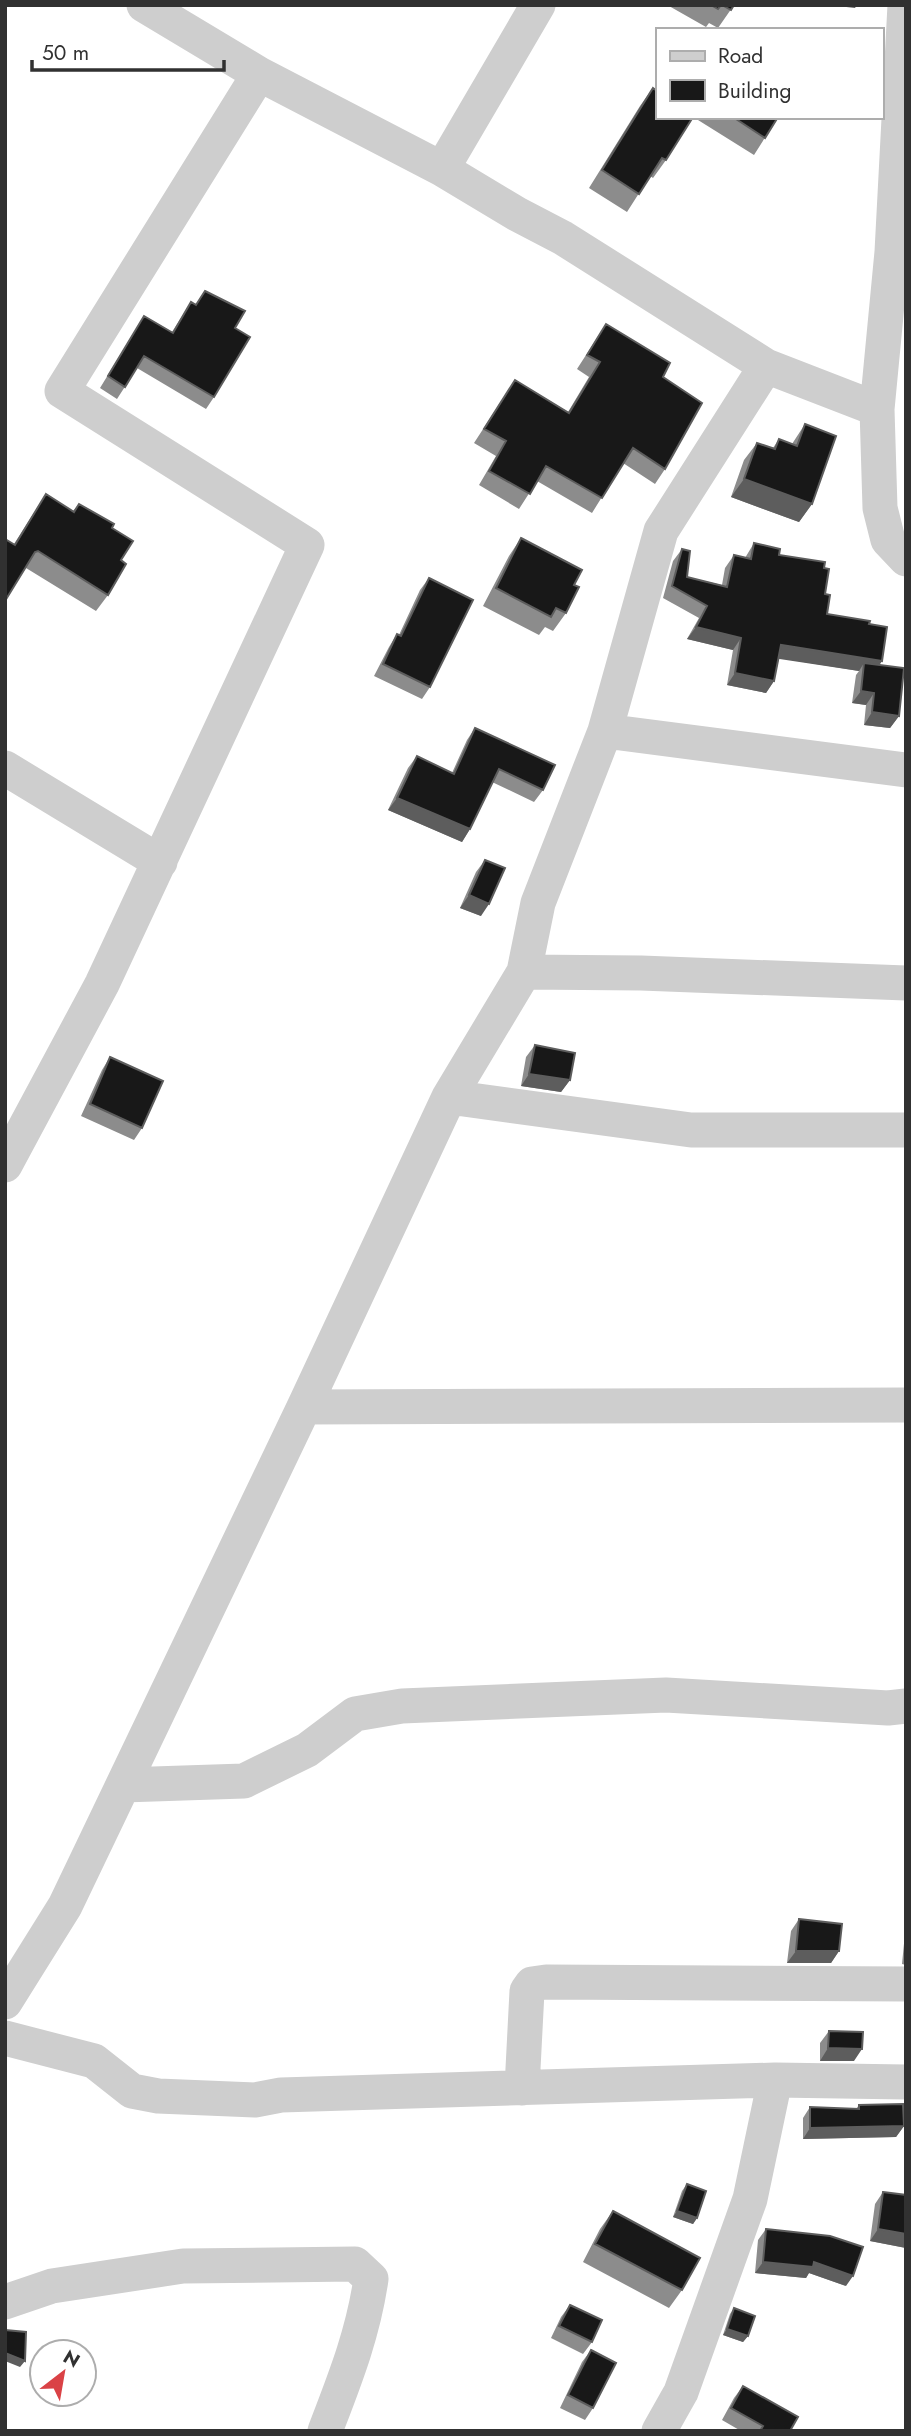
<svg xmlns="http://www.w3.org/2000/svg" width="911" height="2436" viewBox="0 0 911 2436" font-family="Jost,sans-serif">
<rect width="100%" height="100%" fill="#fff"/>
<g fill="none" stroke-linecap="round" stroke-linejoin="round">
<path stroke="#cecece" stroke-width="35" d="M 144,5 L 259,74 L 442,169 L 517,214 L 563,238 L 766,366 L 877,409
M 905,5 L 892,252 L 877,409 L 880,508 L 888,540 L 906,559
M 442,169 L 538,5
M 605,731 L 906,770
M 5,768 L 160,862
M 524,972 L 641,973 L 906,983
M 449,1097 L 691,1130 L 906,1130
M 5,1165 L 102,984 L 307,545 L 62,391 L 259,74
M 304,1407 L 906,1405
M 123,1785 L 244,1781 L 307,1750 L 355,1714 L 402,1706 L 666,1695 L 888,1708 L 906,1706
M 5,2002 L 65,1906 L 304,1407 L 449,1097 L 524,972 L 538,903 L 605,731 L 661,531 L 766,366
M 5,2038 L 94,2061 L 132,2091 L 158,2096 L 255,2100 L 281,2095 L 775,2080 L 906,2082
M 522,2088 L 527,1991 L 532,1984 L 546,1982 L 906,1984
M 5,2302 L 52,2286 L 183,2266 L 355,2264 L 371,2279 C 363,2334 345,2379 325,2431
M 659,2431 L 681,2392 L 750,2199 L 775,2080"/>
</g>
<path fill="#8c8c8c" d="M 734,5 L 718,28 L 709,23 L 706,27 L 669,6 Z
M 653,88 L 666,160 L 653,178 L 650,176 L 627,212 L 589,188 L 640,106 Z
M 700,117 L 778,117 L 754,155 L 698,120 Z
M 205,291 L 235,328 L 214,397 L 206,409 L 137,368 L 117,399 L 100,388 L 144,316 L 172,332 L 191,302 L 196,304 Z
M 606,324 L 663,377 L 665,469 L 655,484 L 623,463 L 592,513 L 537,481 L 519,509 L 479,485 L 496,456 L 474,443 L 515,380 L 568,412 L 589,377 L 577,369 Z
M 805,424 L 812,504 L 799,522 L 731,497 L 744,460 L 757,443 L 773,448 L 779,439 L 792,444 Z
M 46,494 L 73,511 L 79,504 L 112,528 L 121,560 L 108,595 L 96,611 L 26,568 L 14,544 Z
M 521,538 L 566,613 L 553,631 L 545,627 L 539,635 L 483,606 L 509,556 Z
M 754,543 L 779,555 L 824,568 L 827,614 L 869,624 L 882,661 L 879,665 L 899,716 L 890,728 L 864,725 L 866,705 L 852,703 L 856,675 L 859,671 L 779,658 L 774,681 L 766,693 L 727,685 L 733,650 L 687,639 L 699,618 L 663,598 L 673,561 L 682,549 L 687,577 L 722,585 L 725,568 L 734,555 L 745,558 Z
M 429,578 L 430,687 L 422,699 L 374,676 L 389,647 L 397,634 L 399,635 L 420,590 Z
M 475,728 L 543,790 L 534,802 L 492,782 L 470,829 L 462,842 L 388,810 L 408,768 L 417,756 L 452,773 L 467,740 Z
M 485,860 L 481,916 L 460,908 L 476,872 Z
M 535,1045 L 570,1080 L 561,1092 L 521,1086 L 526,1057 Z
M 110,1057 L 142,1128 L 134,1140 L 81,1116 L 102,1070 Z
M 799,1919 L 839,1951 L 831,1963 L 787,1963 L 791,1931 Z
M 906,1923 L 906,1965 L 902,1964 Z
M 829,2031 L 854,2061 L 820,2061 L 820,2043 Z
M 859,2105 L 904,2126 L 896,2137 L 803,2139 L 803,2118 L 810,2107 L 856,2109 Z
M 687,2184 L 697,2218 L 693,2224 L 673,2217 L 682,2191 Z
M 883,2192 L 906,2195 L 906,2248 L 870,2241 L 875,2204 Z
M 613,2211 L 682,2290 L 669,2308 L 583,2262 L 600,2229 Z
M 766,2229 L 846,2286 L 809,2273 L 806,2278 L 755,2273 L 758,2240 Z
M 570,2305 L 592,2342 L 583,2354 L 551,2338 L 561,2317 Z
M 734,2308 L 748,2336 L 743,2342 L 723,2335 L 730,2314 Z
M 591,2350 L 593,2408 L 585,2420 L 560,2408 L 582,2362 Z
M 743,2386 L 790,2431 L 741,2431 L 722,2420 L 734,2398 Z"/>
<path fill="#5d5d5d" d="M 829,5 L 857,5 L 855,8 Z
M 744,479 L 812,504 L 799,522 L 731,497 Z
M 696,627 L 741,638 L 733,650 L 687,639 Z
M 781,645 L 882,661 L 874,673 L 864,663 L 859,671 L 773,658 Z
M 735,673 L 774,681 L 766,693 L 727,685 Z
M 861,691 L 874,693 L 866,705 L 852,703 Z
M 872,712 L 899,716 L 890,728 L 864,725 Z
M 397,798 L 470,829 L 462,842 L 388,810 Z
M 469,895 L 489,904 L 481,916 L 460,908 Z
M 529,1074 L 570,1080 L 561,1092 L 521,1086 Z
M 796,1951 L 839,1951 L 831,1963 L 787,1963 Z
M 828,2048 L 862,2049 L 854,2061 L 820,2061 Z
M 904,2126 L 896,2137 L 803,2139 L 810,2128 Z
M 677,2211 L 697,2218 L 693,2224 L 673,2217 Z
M 878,2229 L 906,2234 L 906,2248 L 870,2241 Z
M 763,2262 L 814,2262 L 853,2276 L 846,2286 L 809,2273 L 806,2278 L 755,2273 Z
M 727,2329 L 748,2336 L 743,2342 L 723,2335 Z
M 5,2353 L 25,2361 L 20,2367 L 5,2361 Z"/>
<path fill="#181818" stroke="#5d5d5d" stroke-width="2" d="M 711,5 L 721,5 L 718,9 Z
M 722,5 L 734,5 L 731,10 Z
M 653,88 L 657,91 L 657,117 L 693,117 L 666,160 L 662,158 L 639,194 L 602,170 Z
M 733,117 L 778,117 L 765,138 Z
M 205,291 L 245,311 L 235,328 L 250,337 L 214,397 L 144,356 L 125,387 L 108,376 L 144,316 L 173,333 L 191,302 L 196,305 Z
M 606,324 L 670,363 L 663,377 L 702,403 L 665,469 L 633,448 L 602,498 L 546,466 L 530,494 L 489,471 L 506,441 L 484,429 L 515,380 L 569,413 L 600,362 L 587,355 Z
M 805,424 L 836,436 L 812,504 L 744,479 L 757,443 L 775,449 L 779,439 L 797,446 Z
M 46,494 L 74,512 L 79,504 L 114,524 L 112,528 L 133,541 L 121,560 L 126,564 L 108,595 L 38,551 L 35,552 L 5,601 L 5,539 L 15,545 Z
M 521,538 L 582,570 L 574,585 L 579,587 L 566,613 L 556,608 L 551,617 L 496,588 Z
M 754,543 L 780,549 L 779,555 L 825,562 L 824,568 L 829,569 L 825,594 L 830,595 L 827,614 L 870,621 L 869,624 L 887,627 L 882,661 L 781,645 L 774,681 L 735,673 L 741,638 L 696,627 L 707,606 L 672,586 L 682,549 L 690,551 L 687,577 L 727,587 L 734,555 L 751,559 Z
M 429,578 L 473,600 L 430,687 L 383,664 L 397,634 L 401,636 Z
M 864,663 L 904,668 L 899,716 L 872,712 L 874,693 L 861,691 Z
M 475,728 L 555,765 L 543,790 L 499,769 L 470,829 L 397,798 L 417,756 L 454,774 Z
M 485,860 L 505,868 L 489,904 L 469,895 Z
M 535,1045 L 575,1053 L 570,1080 L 529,1074 Z
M 110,1057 L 163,1081 L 142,1128 L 90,1104 Z
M 799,1919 L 842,1924 L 839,1951 L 796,1951 Z
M 829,2031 L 863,2032 L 862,2049 L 828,2048 Z
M 903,2104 L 904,2126 L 810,2128 L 810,2107 L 859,2109 L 859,2105 Z
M 687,2184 L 706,2191 L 697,2218 L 677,2211 Z
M 883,2192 L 906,2195 L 906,2234 L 878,2229 Z
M 613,2211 L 700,2258 L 682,2290 L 595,2244 Z
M 766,2229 L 830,2236 L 863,2247 L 853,2276 L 814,2262 L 813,2267 L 763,2262 Z
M 570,2305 L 602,2320 L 592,2342 L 559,2326 Z
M 734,2308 L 755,2316 L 748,2336 L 727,2329 Z
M 5,2330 L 26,2332 L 25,2361 L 5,2353 Z
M 591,2350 L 616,2363 L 593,2408 L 568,2395 Z
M 743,2386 L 798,2417 L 790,2431 L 760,2431 L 763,2426 L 731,2408 Z"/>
<rect width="911" height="2436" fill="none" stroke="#313131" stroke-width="14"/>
<rect x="656" y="28" width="228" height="91" fill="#ffffff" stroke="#adadad" stroke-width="2"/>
<rect x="670" y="51" width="35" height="10" fill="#cecece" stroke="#adadad" stroke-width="2"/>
<text x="718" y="63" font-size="21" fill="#313131">Road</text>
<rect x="670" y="80" width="35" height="21" fill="#181818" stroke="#adadad" stroke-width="2"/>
<text x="718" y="98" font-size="21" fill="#313131">Building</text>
<g transform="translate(63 2373) rotate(31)"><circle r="33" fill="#ffffff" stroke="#adadad" stroke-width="2"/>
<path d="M0-5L12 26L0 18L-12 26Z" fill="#da4246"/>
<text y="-10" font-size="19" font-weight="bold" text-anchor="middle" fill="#313131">N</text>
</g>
<path d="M32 60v10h192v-10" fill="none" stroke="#313131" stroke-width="3.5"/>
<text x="42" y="60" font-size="21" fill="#313131" stroke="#ffffff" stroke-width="5" paint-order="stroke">50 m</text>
</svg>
